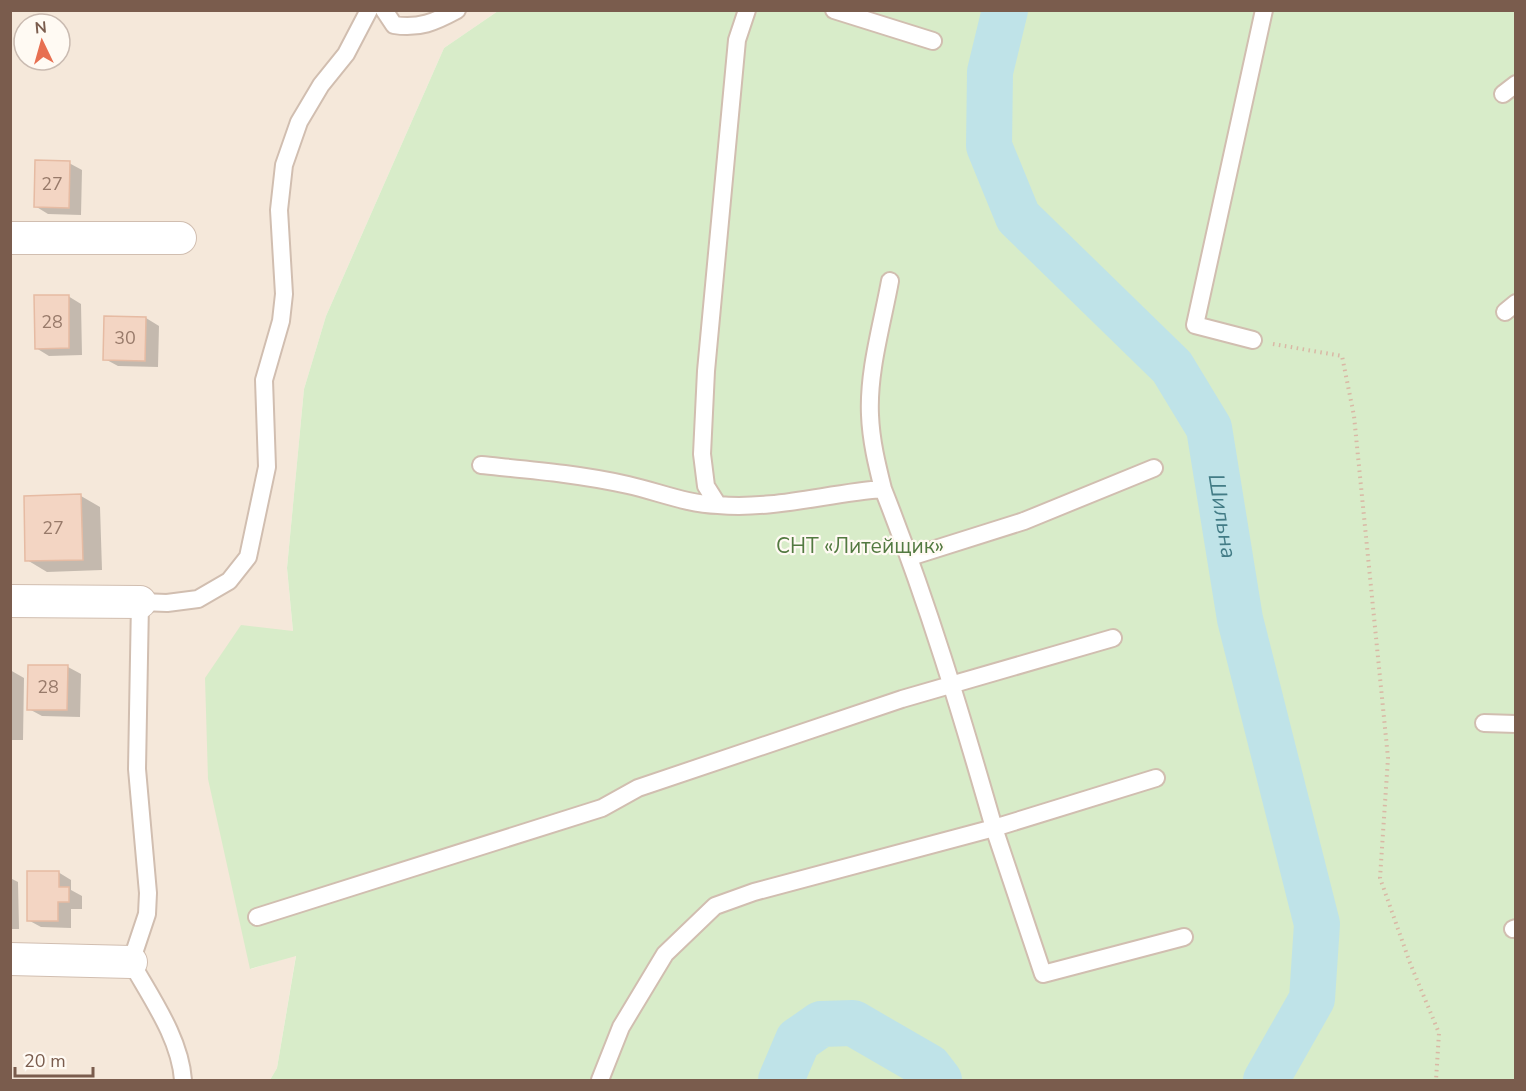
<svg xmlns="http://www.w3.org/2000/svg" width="1526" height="1091" viewBox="0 0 1526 1091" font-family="'Nunito Sans',sans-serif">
<rect width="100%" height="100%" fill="#fdf6ec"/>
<path fill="#f5e8da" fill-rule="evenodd" d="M 10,11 L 498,11 L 444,48 L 326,316 L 304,389 L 287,568 L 293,631 L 251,969 L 296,955 L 277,1068 L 270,1080 L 11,1080 ZM 24,24 L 60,24 L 60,60 L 24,60 Z"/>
<path fill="#d8ecc9" d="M 498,11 L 1515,11 L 1515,1080 L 270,1080 L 277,1068 L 296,956 L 250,969 L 208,779 L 205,678 L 241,625 L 293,631 L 287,568 L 304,389 L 326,316 L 444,48 Z"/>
<path fill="#0003" d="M 69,163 L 82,170 L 81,215 L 48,214 L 35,206 Z
M 68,296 L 81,304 L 82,355 L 49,356 L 36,348 Z
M 146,318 L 159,326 L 158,367 L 118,366 L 105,359 Z
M 81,496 L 100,507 L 102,570 L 47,572 L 27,560 Z
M 68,667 L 81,674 L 80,717 L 42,716 L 29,709 Z
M 10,670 L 24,678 L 23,740 L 10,740 Z
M 58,872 L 71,880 L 71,890 L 82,896 L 82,909 L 71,909 L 71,928 L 41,927 L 28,920 Z
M 10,878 L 18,882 L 19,929 L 10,929 Z"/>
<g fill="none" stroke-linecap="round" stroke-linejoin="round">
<g stroke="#bfe3e8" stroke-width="46">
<path id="s1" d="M 1005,10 L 990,72 L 989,146 L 1018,217 L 1172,367 L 1209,428 L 1240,619 L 1317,924 L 1312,999 L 1266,1080"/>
<path d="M 781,1080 L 798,1040 L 821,1024 L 853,1023 L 929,1067 L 939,1080"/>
</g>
</g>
<path fill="#f3d5c3" stroke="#e6bba3" stroke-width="1.5" d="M 35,160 L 70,161 L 69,208 L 34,207 Z
M 34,295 L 69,295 L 69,348 L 35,349 Z
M 104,316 L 146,317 L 145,361 L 103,360 Z
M 81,494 L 83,560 L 25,561 L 24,496 Z
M 28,665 L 68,665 L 67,710 L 27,710 Z
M 27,871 L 59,871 L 59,887 L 69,887 L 69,902 L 58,902 L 58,921 L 27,921 Z"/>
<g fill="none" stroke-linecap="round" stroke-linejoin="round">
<g stroke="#d1beb0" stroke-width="20">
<path id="service" d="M 384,10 L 394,25 C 419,29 435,22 457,10
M 834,10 L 933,41
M 1503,94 L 1516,84
M 1505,312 L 1516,303
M 1253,340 L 1195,325 L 1264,10
M 481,465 C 530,470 580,474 628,485 C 659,492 687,504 718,505
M 883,489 C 877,465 871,441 870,415 C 868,371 882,325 890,281
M 910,557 L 1024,521 L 1154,468
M 1484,723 L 1516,724
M 1156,778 L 994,828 L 1043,974 L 1184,937
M 257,917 L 602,808 L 638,788 L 902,699 L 1113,638
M 1513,929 L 1516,928
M 183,1080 C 180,1038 151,998 131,962 L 147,914 L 148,893 L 137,769 L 140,602 L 167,603 L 198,599 L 229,581 L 248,557 L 267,467 L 264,380 L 281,321 L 284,294 L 279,210 L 284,165 L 299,122 L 321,85 L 346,54 L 369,10
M 600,1080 L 621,1027 L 665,954 L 715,906 L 754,892 L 994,828 C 961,713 927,600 883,489 C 828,493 774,510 718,505 L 706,486 L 702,454 L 706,371 L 737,40 L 747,10"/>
</g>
<g stroke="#d1beb0" stroke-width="34">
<path id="minor" d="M 10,238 L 180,238
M 10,601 L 140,602
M 10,959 L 131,962"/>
</g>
<path stroke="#d9b8a5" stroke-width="4" stroke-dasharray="1.5 4.5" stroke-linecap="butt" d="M 1273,344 L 1342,356 L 1354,416 L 1388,758 L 1380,878 L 1410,963 L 1439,1033 L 1436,1080"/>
<use href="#service" stroke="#fff" stroke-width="16"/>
<use href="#minor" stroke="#fff" stroke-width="32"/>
</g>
<g text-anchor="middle" stroke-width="4.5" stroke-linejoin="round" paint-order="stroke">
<g font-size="18" fill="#987a6a">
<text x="52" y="190">27</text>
<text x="52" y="328">28</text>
<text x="125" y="344">30</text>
<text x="53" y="534">27</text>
<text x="48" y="693">28</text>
</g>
<g font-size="21" fill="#537a41" stroke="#fffaf3">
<text x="860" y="553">СНТ «Литейщик»</text>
</g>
<g font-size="22" font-style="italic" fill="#437c86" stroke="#fffaf3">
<text dy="8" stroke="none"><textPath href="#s1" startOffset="590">Шильна</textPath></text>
</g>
</g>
<rect width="1526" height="1091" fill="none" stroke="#7a5c4d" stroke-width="24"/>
<g transform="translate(42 42) rotate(355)"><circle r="28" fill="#fffaf3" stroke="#cabbb1" stroke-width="1.5"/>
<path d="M0-4.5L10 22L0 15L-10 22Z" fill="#e76f51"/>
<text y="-9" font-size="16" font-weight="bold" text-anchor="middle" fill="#7a5c4d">N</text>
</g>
<path d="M15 1067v9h78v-9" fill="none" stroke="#7a5c4d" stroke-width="3"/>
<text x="24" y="1067" font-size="18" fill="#7a5c4d" stroke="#fffaf3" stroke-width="4.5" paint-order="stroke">20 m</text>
</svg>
